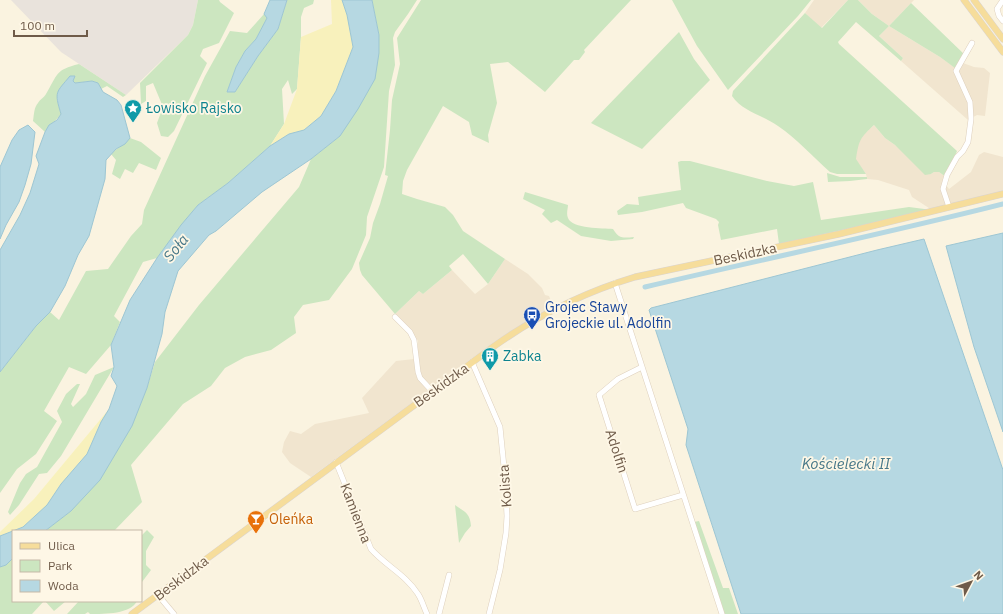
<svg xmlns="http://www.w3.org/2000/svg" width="1003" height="614" viewBox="0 0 1003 614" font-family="'IBM Plex Sans',sans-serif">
<rect width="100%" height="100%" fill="#faf3e0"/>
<path fill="#f1e5cf" d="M 814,0 L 848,0 L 821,28 L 805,13 Z
M 858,0 L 914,0 L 889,26 L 940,57 L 957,69 L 963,63 L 974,67 L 984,68 L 990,73 L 985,116 L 977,115 L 968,120 L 901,61 L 903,58 L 879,36 L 889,26 L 872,14 Z
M 874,125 L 885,138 L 895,145 L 931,174 L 934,172 L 939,172 L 946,177 L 946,185 L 949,189 L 971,172 L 979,155 L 984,152 L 1003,157 L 1003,191 L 932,210 L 912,197 L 909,190 L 878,180 L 867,179 L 866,174 L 855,159 L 858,142 L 864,134 Z
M 505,259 L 528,274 L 542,288 L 545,295 L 549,296 L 554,308 L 500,338 L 431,388 L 421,376 L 418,368 L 418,341 L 410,329 L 395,314 L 419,291 L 423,294 L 452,270 L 475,294 L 488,284 Z
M 414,359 L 416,376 L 428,391 L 311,477 L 290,463 L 282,452 L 284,442 L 290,431 L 301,434 L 315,424 L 369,413 L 362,398 L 396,361 Z"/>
<path fill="#e9e3dc" d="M 11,0 L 198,0 L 193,25 L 188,35 L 126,95 L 61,52 Z"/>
<path fill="#cce6c0" d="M 198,0 L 219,0 L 220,2 L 234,13 L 219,43 L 203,49 L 200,56 L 207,63 L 174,131 L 168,137 L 161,136 L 157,123 L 163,107 L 153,83 L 146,86 L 146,101 L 141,104 L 140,83 L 188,35 L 193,25 Z
M 287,0 L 314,0 L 313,4 L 304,8 L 301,17 L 301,37 L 297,89 L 292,94 L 288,80 L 282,89 L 284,124 L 270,146 L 228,183 L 198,205 L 157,258 L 143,262 L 114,316 L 120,322 L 111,345 L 86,374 L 69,367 L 44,411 L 57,421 L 36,454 L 17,469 L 0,493 L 0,372 L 36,326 L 50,312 L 59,320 L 86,271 L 108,269 L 131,236 L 142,224 L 144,210 L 205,76 L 230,31 L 247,33 L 264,14 L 267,18 L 256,39 L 245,51 L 236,67 L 227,92 L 235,92 L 258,56 L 278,29 Z
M 372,0 L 417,0 L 408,14 L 395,32 L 393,38 L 395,65 L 389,91 L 384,167 L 367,217 L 366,235 L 352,269 L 329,300 L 303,305 L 294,317 L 296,333 L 271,350 L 245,357 L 225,368 L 211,386 L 183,404 L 131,465 L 142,502 L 114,531 L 45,531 L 71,511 L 147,388 L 155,362 L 199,305 L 299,187 L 311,159 L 340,136 L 379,35 Z
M 421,0 L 631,0 L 584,50 L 585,52 L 579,60 L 574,60 L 545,92 L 508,62 L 490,64 L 497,103 L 488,135 L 489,143 L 472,135 L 469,122 L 443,106 L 407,170 L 403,181 L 402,194 L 417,199 L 445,207 L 453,215 L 463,231 L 505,259 L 488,284 L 463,254 L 449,266 L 452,270 L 423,294 L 419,291 L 395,314 L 362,275 L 360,270 L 359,263 L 370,238 L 373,223 L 380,204 L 388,176 L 385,175 L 390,130 L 392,100 L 400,64 L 397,38 Z
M 672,0 L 811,0 L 798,16 L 728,90 L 697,46 Z
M 848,0 L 858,0 L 872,14 L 889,26 L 911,3 L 965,55 L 955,68 L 940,57 L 889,26 L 879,36 L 903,58 L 901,61 L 856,22 L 838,42 L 839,44 L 957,151 L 946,177 L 939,172 L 934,172 L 931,174 L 925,175 L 895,145 L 885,138 L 874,125 C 860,138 859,140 856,159 L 866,174 L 837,174 L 830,172 C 813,157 797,139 778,126 C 763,115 743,112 732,96 L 733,91 L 805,13 L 822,28 Z
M 679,32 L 694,59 L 710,80 L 642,149 L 591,123 Z
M 79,64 L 126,95 L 123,97 L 107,86 L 101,89 L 98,83 L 92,81 L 75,83 L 73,81 L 57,99 L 61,114 C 56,121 49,125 45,132 L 33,121 C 34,115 34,107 38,103 C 40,99 44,98 46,94 C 58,74 55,70 79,64 Z
M 130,138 L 141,142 L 161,158 L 156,170 L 139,163 L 133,173 L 125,169 L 120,179 L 112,174 L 116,160 L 111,154 C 117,148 124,145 130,138 Z
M 681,161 L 690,161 L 767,181 L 794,186 L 813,182 L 821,220 L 909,207 L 932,210 L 779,244 L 777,229 L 721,240 L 718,225 L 719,222 L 716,219 L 686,208 L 683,203 L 642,212 L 618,215 L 617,211 L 627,204 L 639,205 L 638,197 L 681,190 L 678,162 Z
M 827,173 L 840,177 L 867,177 L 867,179 L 850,181 L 828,182 Z
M 525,192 L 568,205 C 568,208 566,214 568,218 C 572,229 603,228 613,229 C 619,239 623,238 634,237 L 633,239 L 611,241 L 581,236 L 557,220 L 551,223 L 542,214 L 545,210 L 523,199 Z
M 114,367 L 61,456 L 47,473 L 39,474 L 19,505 L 10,515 L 8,512 L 20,483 L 26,474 L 37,467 L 62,422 L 57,411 L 66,394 L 77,384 L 80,384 L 71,404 L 73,407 L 86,394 L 95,375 Z
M 455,505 C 465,512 470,513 471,526 L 465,533 L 459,543 Z
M 699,521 L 723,588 L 729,588 L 738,614 L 723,614 L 694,522 Z
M 147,530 L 154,537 L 146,551 L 146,565 L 151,570 L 142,582 L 141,585 L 141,536 Z
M 13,558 L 13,601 L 44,601 L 32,614 L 0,614 L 0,567 L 6,565 Z
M 45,601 L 66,601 L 54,611 Z
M 79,601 L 137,601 C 131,614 105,614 90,614 L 88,612 L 85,614 L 67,614 Z"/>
<path fill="#f8f1bc" d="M 331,0 L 342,0 L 347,15 L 353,47 L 336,91 L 321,116 L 304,130 L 289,134 L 270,146 L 284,124 L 297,89 L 301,37 L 332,24 Z
M 109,409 L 101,422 L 87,454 L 61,484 L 47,505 L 23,527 L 0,536 L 0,532 L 34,499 Z"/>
<path fill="#b6d8e2" stroke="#9dc6d3" d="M 270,0 L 287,0 L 278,29 L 258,56 L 235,92 L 227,92 L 236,67 L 245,51 L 256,39 L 267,18 L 264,14 Z
M 342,0 L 372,0 L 379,35 L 379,53 L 375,79 L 358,109 L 340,136 L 311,159 L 262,192 L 216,231 L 209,235 L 178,271 L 165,312 L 162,334 L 147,388 L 132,426 L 100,480 L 71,511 L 45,531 L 13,531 L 13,558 L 6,565 L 0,567 L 0,536 L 23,527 L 47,505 L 61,484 L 87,454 L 101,422 L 109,409 L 117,386 L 111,376 L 114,367 L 111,345 L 130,300 L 157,258 L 181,225 L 198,205 L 228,183 L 270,146 L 289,134 L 304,130 L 321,116 L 336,91 L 353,47 L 347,15 Z
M 70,76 L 75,76 L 73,81 L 75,83 L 92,81 L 98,83 L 103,92 L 117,100 L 121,105 L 130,138 L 125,144 L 116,149 L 106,160 L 105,179 L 89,236 L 78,255 L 65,286 L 50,312 L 36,326 L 0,372 L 0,250 L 20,215 L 30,193 L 39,164 L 36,156 L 45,132 L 49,125 L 57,120 L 61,114 C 54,91 56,93 70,76 Z
M 28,125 L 35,132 L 31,164 L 25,185 L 19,202 L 6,225 L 0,239 L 0,167 L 12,140 L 19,130 Z
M 1003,233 L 1003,432 L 974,347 L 946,246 Z
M 924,239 L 1003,470 L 1003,614 L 741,614 L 686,445 L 688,429 L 649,310 L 651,308 L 877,250 Z"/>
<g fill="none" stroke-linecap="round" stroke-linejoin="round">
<path stroke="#b6d8e2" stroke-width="5" d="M 645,287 C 764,259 884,234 1003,204"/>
<g stroke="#ded0bd" stroke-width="6">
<path id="minor" d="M 1003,0 L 997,9 L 999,16 L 1003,21
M 949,207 L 943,189 L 947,175 L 957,157 L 963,151 L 968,142 L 971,119 L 970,102 L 956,71 L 972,43
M 615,283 L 722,614
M 395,317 L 410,332 L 414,340 L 418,372 L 420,378 L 432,391
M 472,362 L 500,427 L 505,477 L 507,516 L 506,533 L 500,570 L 489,614
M 642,367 L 618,379 L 599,395 L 635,509 L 683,495
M 336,462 L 371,549 C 385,565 406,575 418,594 C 422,600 424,608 427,614
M 158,595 L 174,614
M 439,614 L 449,575"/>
</g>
<g stroke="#dad4d0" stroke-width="7">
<path id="major" d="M 964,0 L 1003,52
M 974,0 L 1003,39
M 132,614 L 493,347 C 535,317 585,292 635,277 L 839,234 L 1003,194"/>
</g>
<use href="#minor" stroke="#fff" stroke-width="5"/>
<use href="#major" stroke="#f6dd9b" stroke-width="6"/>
</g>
<defs>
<g id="sight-pin" transform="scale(0.9)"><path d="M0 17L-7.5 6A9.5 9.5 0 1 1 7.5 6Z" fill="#0f9aa8" stroke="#fef7e6"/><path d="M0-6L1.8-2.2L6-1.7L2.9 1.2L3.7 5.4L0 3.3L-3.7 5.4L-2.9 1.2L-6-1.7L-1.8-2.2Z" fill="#fff"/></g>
<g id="bus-pin" transform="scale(0.9)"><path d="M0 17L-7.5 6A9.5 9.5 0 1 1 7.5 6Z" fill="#1a4fb4" stroke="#fef7e6"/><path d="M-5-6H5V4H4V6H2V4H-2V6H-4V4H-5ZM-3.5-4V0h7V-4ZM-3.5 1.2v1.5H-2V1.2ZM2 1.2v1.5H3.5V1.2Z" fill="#fff"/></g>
<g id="building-pin" transform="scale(0.9)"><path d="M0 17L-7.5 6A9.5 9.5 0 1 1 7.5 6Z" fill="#0f9aa8" stroke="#fef7e6"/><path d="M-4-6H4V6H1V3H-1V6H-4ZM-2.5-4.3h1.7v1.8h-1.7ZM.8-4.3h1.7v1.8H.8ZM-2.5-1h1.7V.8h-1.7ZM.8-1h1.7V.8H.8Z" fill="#fff"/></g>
<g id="bar-pin" transform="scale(0.9)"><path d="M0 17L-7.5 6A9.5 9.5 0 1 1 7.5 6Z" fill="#e8710a" stroke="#fef7e6"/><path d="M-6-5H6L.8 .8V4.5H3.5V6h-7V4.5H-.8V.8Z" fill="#fff"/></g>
</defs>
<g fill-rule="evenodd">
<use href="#sight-pin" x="133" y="108"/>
<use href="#bus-pin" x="532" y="315"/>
<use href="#building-pin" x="490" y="356"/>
<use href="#bar-pin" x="256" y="519"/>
</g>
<g text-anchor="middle" stroke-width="3.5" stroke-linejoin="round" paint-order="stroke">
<g font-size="14" fill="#0d838f" stroke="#fef7e6" text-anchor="start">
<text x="146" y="113">Łowisko Rajsko</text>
<text x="503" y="361">Zabka</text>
</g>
<g font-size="14" fill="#6f5b49" stroke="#fef7e6">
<text transform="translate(745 254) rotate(-12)" y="5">Beskidzka</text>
<text transform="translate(441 385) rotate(-36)" y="5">Beskidzka</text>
<text transform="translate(617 451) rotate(72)" y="5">Adolfin</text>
<text transform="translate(505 486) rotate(-94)" y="5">Kolista</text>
<text transform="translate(356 513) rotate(69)" y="5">Kamienna</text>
<text transform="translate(181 578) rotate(-37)" y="5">Beskidzka</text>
</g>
<g font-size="14" fill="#164399" stroke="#fef7e6" text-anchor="start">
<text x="545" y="312">Grojec Stawy<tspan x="545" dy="16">Grojeckie ul. Adolfin</tspan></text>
</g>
<g font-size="14" fill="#c56008" stroke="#fef7e6" text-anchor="start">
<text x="269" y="524">Oleńka</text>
</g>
<g font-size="15" font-style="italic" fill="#487889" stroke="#fef7e6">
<text transform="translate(176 248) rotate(-51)" y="5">Soła</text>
<text x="846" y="469">Kościelecki II</text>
</g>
</g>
<rect x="12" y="530" width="130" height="72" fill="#fef7e6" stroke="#c5b9a7"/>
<rect x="20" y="543" width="20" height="6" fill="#f6dd9b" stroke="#c5b9a7"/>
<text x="48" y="550" font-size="12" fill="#6f5b49">Ulica</text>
<rect x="20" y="560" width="20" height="12" fill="#cce6c0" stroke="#c5b9a7"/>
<text x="48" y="570" font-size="12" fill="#6f5b49">Park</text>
<rect x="20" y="580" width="20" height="12" fill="#b6d8e2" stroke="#c5b9a7"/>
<text x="48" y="590" font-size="12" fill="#6f5b49">Woda</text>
<g transform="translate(971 582) rotate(49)" stroke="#fef7e6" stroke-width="3" paint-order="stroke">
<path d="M0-3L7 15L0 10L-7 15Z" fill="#6f5b49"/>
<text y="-6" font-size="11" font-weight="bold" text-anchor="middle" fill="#6f5b49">N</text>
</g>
<path d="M14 30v6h73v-6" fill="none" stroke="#6f5b49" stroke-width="2"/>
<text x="20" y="30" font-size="12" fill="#6f5b49" stroke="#fef7e6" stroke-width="3" paint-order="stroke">100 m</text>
</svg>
